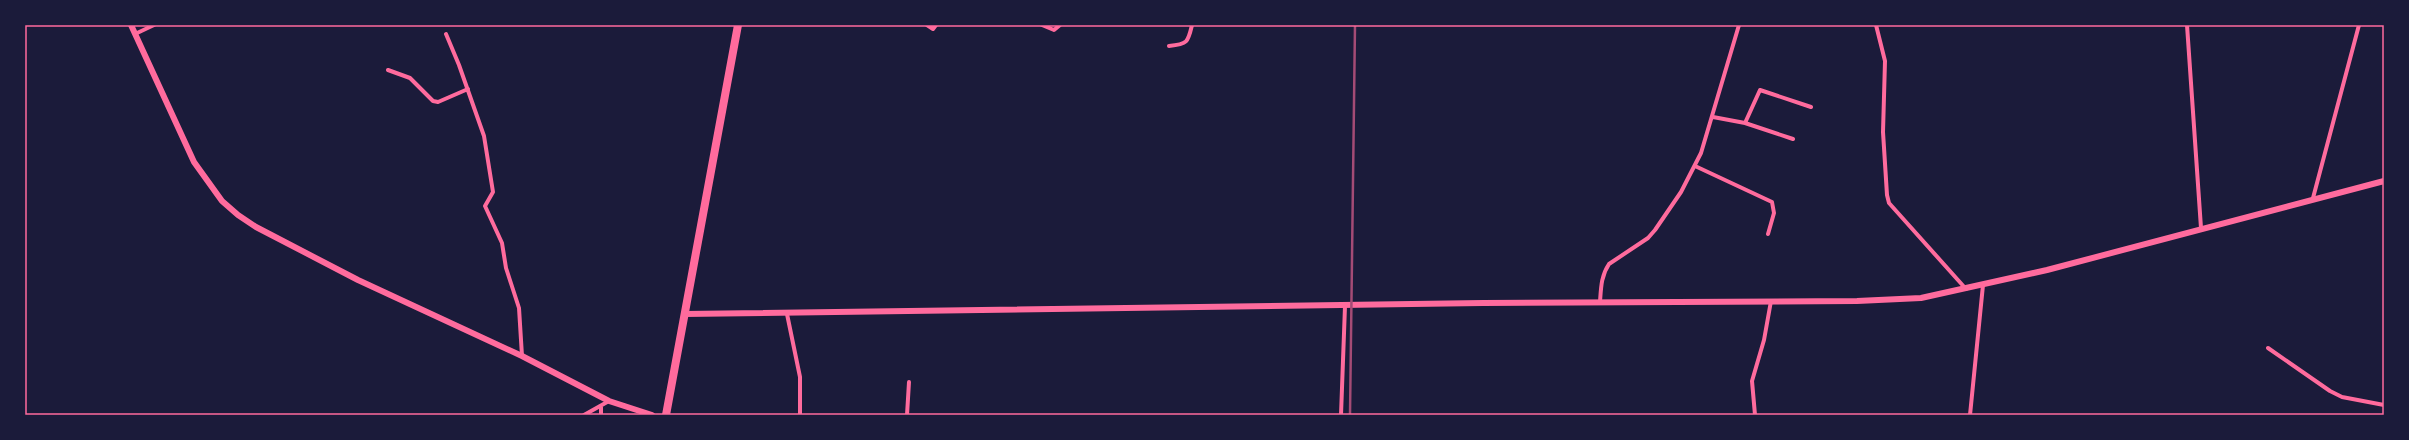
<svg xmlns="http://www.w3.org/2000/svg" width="2409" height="440" viewBox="0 0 2409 440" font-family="'Source Sans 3',sans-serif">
<rect width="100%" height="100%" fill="#1b1b3a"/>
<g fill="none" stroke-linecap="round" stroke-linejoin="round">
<path stroke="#ff6b9d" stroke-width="4" d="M 927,25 L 933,29 L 936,25
M 1042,25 L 1054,30 L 1060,25
M 1876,25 L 1885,61 L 1883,132 L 1887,195 L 1889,203 L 1966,289
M 2187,25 L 2201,228
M 135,34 L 154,25
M 446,34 L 459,65 L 484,136 L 493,192 L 485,206 L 502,243 L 506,268 L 519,308 L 522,356
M 1169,46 C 1188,44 1188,42 1192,25
M 388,70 L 410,78 L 433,101 L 438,102 L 468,89
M 1713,117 L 1745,123 L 1793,139
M 1745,123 L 1760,90 L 1811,107
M 1695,166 L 1772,202 L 1774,213 L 1768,234
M 2313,198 L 2359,25
M 1600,302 C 1601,288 1601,276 1609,264 L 1648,238 L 1655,230 L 1681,192 L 1701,153 L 1739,25
M 787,314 L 800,377 L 800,415
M 2268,348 L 2330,391 L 2342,397 L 2384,405
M 584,415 L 609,401
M 601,415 L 601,406
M 907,415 L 909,382
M 1341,415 L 1345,306
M 1755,415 L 1752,381 L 1764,340 L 1771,301
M 1970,415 L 1983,285"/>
<path stroke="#ff6b9d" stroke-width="6" d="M 131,25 L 194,162 L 222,201 L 238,215 L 256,227 L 358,280 L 522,356 L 609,401 L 652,415
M 684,314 L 1483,303 L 1857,301 L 1921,298 L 2047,270 L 2384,181"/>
<path stroke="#ff6b9d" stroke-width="8" d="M 666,415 L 738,25"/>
<path stroke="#a44b75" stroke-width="2.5" d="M 1350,415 L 1355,25"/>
</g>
<rect width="2409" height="440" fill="none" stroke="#1b1b3a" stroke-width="52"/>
<rect x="26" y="26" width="2357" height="388" fill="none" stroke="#ff6b9d" stroke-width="1.5"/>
</svg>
